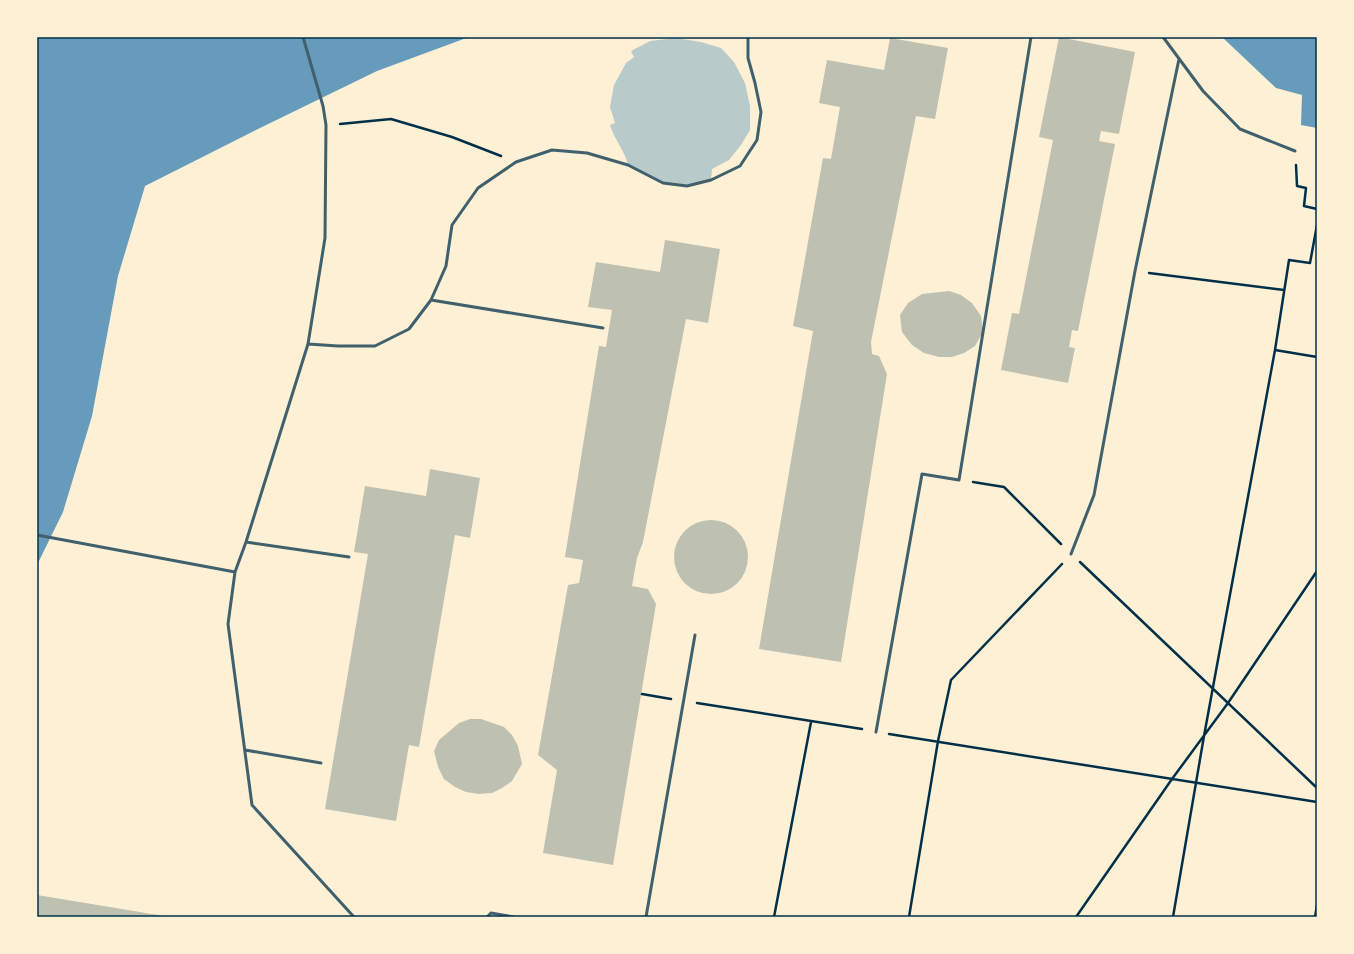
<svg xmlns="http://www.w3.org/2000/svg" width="1354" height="954" viewBox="0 0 1354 954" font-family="'Titillium Web',sans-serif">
<rect width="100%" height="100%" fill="#fdf0d5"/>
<path fill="#b9caca" d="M 676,38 L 701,42 L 721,48 L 734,62 L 745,83 L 750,106 L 750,130 L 741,145 L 729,160 L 712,169 L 711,180 L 687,186 L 663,183 L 628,165 C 625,151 614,139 610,125 L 615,123 L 610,107 L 614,85 L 626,63 L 634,57 L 631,51 L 650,41 Z"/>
<path fill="#669bbc" d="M 37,37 L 469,37 L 377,71 L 260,128 L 145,186 L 118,276 L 92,416 L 63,512 L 37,565 Z
M 1222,37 L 1317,37 L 1317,128 L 1301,125 L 1302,95 L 1276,88 Z"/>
<path fill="#bec0b2" d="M 1059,37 L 1135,52 L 1119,134 L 1101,131 L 1099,141 L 1115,144 L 1078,331 L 1072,330 L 1069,347 L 1075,348 L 1068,383 L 1001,370 L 1012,313 L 1019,314 L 1053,140 L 1039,137 Z
M 890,38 L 948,48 L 935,119 L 916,116 L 871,342 L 872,354 L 879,356 L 887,374 L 841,662 L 759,649 L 813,331 L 793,326 L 823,158 L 831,159 L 840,107 L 819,103 L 827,60 L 884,70 Z
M 665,240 L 720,249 L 708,323 L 686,319 L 643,542 L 637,558 L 632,586 L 648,589 L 656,604 L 613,865 L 543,853 L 557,770 L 538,755 L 568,585 L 579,583 L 583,560 L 565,557 L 599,346 L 606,347 L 612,310 L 588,307 L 596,262 L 660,272 Z
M 949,291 L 961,295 L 972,303 L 981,316 L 983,332 L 975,346 L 964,353 L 952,357 L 939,357 L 924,353 L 912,345 L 902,332 L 900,315 L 908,303 L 922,294 Z
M 430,469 L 480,478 L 470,538 L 455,535 L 419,747 L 409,745 L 396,821 L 325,809 L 368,554 L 354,552 L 365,486 L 426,496 Z
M674 557a37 37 0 1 1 74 0a37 37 0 1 1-74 0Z
M 470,719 L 481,719 L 504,727 L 512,735 L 518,746 L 522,764 L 512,781 L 502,788 L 492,793 L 479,794 L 466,792 L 455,787 L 444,779 L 438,767 L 434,751 L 439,740 L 459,723 Z
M 37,895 L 164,916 L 164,917 L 37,917 Z"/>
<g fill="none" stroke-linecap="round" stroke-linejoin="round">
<path stroke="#003049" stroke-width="2.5" d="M 340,124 L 391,119 L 452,137 L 501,156
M 1296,165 L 1297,186 L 1306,188 L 1304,206 L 1317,209
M 1317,225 L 1310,263 L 1289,260 L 1275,350 L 1317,357
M 1149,273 L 1284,290
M 973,482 L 1004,487 L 1061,544
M 1080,562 L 1317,788
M 642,694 L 671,699
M 697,703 L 862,729
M 889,734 L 1317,802
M 774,917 L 811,722
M 909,917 L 938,741 L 951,680 L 1062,564
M 1076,917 L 1172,779 L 1228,703 L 1317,571
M 1173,917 L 1204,736 L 1275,350
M 1315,917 L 1317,905"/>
<path stroke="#3f606c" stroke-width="3" d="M 303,37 L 323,106 L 326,125 L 325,238 L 308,344 L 246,542 L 235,572 L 228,624 L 252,805 L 354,917
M 1163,37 L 1203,91 L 1240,129 L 1295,151
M 431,300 L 603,328
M 308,344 L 338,346 L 375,346 L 409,329 L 431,300 L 446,266 L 452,225 L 478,188 L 516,162 L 552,150 L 587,153 L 628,165 L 663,183 L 687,186 L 711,180 L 740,166 L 757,140 L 761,112 L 755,83 L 748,58 L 748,37
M 37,535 L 235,572
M 246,542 L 349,557
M 1071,554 L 1094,495 L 1135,271 L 1179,59
M 876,732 L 922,474 L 959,480 L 1031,37
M 245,750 L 321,763
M 487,917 L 491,913 L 514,917
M 646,917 L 695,635"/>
</g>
<rect width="1354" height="954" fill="none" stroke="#fdf0d5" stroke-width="76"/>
<rect x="38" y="38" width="1278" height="878" fill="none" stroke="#003049" stroke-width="1.5"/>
</svg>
